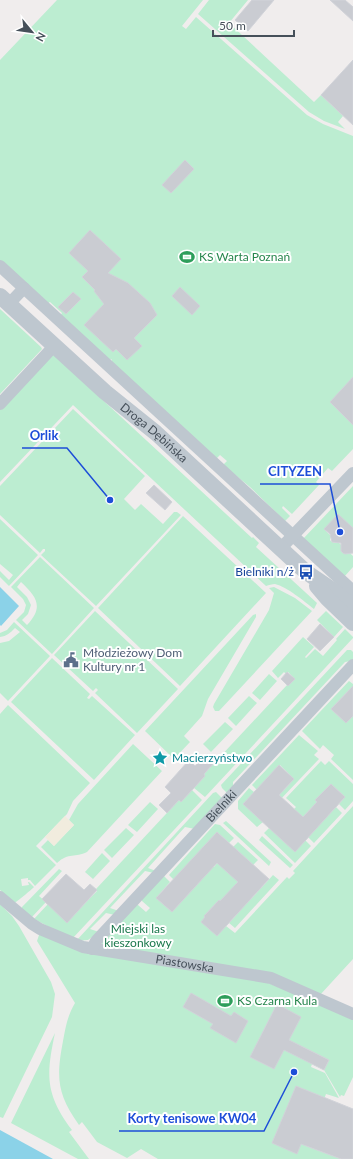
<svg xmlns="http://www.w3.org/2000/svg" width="353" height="1159" viewBox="0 0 353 1159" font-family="Lato,sans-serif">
<rect width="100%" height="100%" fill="#f0eded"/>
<path fill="#bcedd1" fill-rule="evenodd" d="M 57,0 L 203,0 L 182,26 L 186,29 L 196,17 L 307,115 L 323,124 L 353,136 L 353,449 L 332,471 L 328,468 L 316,482 L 319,485 L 292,514 L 283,506 L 282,508 L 290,516 L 285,521 L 250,487 L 223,465 L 227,461 L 220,455 L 216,459 L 111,362 L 112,360 L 111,359 L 109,361 L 60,316 L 62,313 L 50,302 L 47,304 L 0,261 L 0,60 Z
M 209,0 L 248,0 L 229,23 L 314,102 L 321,95 L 343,116 L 338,122 L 345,129 L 324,121 L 309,112 L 198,14 Z
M 0,309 L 41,347 L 42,349 L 0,394 Z
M 54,355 L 252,538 L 253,537 L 259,543 L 256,547 L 317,603 L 314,609 C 304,601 287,587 275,584 C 272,584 269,585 266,586 L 73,405 L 0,482 L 0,408 L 50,357 Z
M 73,409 L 145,476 L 124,499 L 135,510 L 141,504 L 163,524 L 174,512 L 177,512 L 181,515 L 96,606 L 41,555 L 45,551 L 45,549 L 43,549 L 40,553 L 0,515 L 0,486 Z
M 353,486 L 353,528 L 324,529 L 331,536 L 330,540 L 332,542 L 335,543 L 338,542 L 353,556 L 353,567 L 344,577 L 303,539 Z
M 183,516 L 266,593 L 180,686 L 98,608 Z
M 0,519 L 38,555 L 9,586 L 0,577 L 0,571 L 9,580 L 13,575 L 0,564 Z
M 40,557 L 94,608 L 52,654 L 16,620 L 24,612 L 26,605 L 23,599 L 11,587 ZM 21,582 C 37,597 44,607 27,625 L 22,620 L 28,614 L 31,605 L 27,597 L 17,587 Z
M 274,587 L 295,598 L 312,611 L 219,711 L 215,711 L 213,707 L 214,704 L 269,610 L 274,593 L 269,588 Z
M 95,611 L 178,689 L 137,733 L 95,693 L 98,690 L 96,688 L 93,691 L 54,655 Z
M 326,611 L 343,627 L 334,637 L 317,620 Z
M 256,614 L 256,617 L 208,699 L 202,716 L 184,736 L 190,742 L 174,759 L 145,731 L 253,615 Z
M 14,622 L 50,656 L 8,701 L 0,693 L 0,643 L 9,641 L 20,632 L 15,628 C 10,633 7,636 0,637 L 0,633 L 7,630 Z
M 345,629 L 353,637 L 353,638 L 205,797 L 194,788 L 205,776 L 204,774 L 287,685 L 295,679 L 288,672 L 286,674 L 284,672 L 278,678 L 272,671 L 303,637 L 314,647 L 305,657 L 306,658 L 315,649 L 323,656 L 337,640 L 336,639 Z
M 347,650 L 351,650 L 353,652 L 353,659 L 351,661 L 345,662 L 233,782 L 233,788 L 228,794 L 222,788 L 221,785 Z
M 52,658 L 90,694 L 87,698 L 89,699 L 92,696 L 135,735 L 94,780 L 11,702 Z
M 269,674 L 277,681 L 260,700 L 252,693 Z
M 349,681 L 353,684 L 353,686 L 331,709 L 346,723 L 353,716 L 353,780 L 331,759 L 334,755 L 323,745 L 320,749 L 302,731 Z
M 249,696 L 257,703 L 236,726 L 228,718 Z
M 8,705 L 90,783 L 73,801 L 67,814 L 36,846 L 56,865 L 35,886 L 30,880 L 28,880 L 28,878 L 21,879 L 22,886 L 29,885 L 28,882 L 29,882 L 34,887 C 31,890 17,902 14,903 L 0,890 L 0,714 Z
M 225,722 L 233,729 L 211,752 L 203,744 Z
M 299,735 L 318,751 L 314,755 L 319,759 L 279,801 L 275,797 L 284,790 L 294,779 L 280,765 L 257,790 L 252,785 Z
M 133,744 L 162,771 L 87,852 C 75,858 69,852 57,863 L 41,847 L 48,840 L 54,846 L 74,825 L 69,820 L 78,804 Z
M 321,761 L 325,765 L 329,761 L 353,784 L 353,801 L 345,810 L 339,804 L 345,797 L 331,784 L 315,800 L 317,802 L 300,820 L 294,809 L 296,807 L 286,798 Z
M 249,788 L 254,792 L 263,822 L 257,827 L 238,809 L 238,801 Z
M 192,790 L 202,800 L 72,939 L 34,919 L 48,904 L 67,922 L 97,891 L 96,889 L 179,800 L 181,802 Z
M 216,792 L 223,799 L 195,829 L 185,827 L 148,868 L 156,871 L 154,873 L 145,871 L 110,908 L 119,911 L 115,915 L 106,913 L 90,929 L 99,932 L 88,940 L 76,941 L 213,793 Z
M 150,802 L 158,809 L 137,832 L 128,825 Z
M 353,806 L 353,959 L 320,995 L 102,944 L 102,942 L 136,905 L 138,905 L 146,912 L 150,908 L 142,901 L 142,898 L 163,875 L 170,882 L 156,898 L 172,912 L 203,878 L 173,879 L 169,875 L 215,824 L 220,825 L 234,838 L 229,843 L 217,832 L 198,853 L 214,867 L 218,862 L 239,882 L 250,900 L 273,875 L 279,880 L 235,928 L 229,923 L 240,911 L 224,897 L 220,901 L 219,900 L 204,916 L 226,926 L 235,933 L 287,877 L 289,879 L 295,873 L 293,871 Z
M 336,807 L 342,813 L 314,843 L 308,837 Z
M 226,821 L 271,862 L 269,866 L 223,823 Z
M 126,828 L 134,835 L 112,858 L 104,850 Z
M 269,828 L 305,840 L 311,846 L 295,863 L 264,833 Z
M 262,836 L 293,865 L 290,868 L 259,840 Z
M 238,842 L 258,860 L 253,865 L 233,847 Z
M 102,853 L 110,861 L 93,879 L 85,872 Z
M 59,869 L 62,871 L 39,896 L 46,902 L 32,917 L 22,910 L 22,907 Z
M 0,904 L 12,916 L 19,926 L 51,982 L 55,994 L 52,1017 L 3,1118 L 0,1117 Z
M 41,934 L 261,980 L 353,1018 L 353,1077 L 344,1096 L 341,1095 L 340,1097 L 324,1070 L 329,1060 L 301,1046 L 312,1064 L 311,1067 L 325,1073 L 339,1098 L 326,1094 L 306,1146 L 341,1159 L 158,1159 L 141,1149 L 127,1158 L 97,1142 L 82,1122 L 79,1125 C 57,1094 56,1078 63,1041 C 66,1026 67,1017 75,1003 L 37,941 L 39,935 Z
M 55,1033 C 46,1075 45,1094 72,1130 L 69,1132 L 89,1159 L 78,1159 L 11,1123 Z"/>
<path fill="#f1ecde" d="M 65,816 L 74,825 L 54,846 L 45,837 Z"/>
<path fill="#8bd2e8" d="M 0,587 L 19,606 L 1,626 L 0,625 Z
M 0,1130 L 53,1159 L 0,1159 Z"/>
<path fill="#caccd2" stroke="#d1d3d9" d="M 252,0 L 274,0 L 248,31 L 235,20 Z
M 330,0 L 345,0 L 353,7 L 353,21 Z
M 353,60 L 353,125 L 321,95 Z
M 185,160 L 194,169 L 171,193 L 162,185 Z
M 90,230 L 121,259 L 108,273 L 128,283 L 150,303 L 157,315 L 134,338 L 142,346 L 127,360 L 116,349 L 113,352 L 84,325 L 104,304 L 94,291 L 95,290 L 82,277 L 88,271 L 69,253 Z
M 180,287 L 200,306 L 192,315 L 172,296 Z
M 73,292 L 81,299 L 66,314 L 58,307 Z
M 353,377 L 353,425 L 330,402 Z
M 154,485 L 172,502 L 165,510 L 146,493 Z
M 338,514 L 353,528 L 353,553 L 345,554 L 343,553 L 341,551 L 341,543 L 332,542 L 330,534 L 324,529 Z
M 320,624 L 334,637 L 320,651 L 307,639 Z
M 287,672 L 295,679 L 288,686 L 281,679 Z
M 353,686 L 353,716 L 346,723 L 331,709 Z
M 207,754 L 216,761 L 204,774 L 205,776 L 194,788 L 181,802 L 179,800 L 167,813 L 159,805 L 171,793 L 165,787 L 189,760 L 195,766 Z
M 279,765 L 294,779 L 279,795 L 303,817 L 317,802 L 315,800 L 331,784 L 345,797 L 295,852 L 243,804 Z
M 217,832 L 269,879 L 217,936 L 201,922 L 205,917 L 204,916 L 219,900 L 220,901 L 238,882 L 217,863 L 172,912 L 156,898 Z
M 66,874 L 84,890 L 90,884 L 97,890 L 67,923 L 42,899 Z
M 191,993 L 231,1016 L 234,1012 L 248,1021 L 236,1043 L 210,1028 L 213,1024 L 183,1007 Z
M 277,1004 L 301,1017 L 289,1040 L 329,1060 L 324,1070 L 284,1050 L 274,1069 L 250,1057 Z
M 296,1086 L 353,1109 L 353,1159 L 341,1159 L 301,1144 L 297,1154 L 272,1143 Z"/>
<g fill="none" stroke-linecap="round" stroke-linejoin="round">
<g stroke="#bec7cf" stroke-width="12">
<path d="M 0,266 L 353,591"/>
<path d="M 9,304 L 24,288"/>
<path d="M 0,404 L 54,346"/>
<path d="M 281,548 L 353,473"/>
<path id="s1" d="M 0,897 L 32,924 L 40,929 L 83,947 L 271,978 L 353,1014"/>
<path id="s2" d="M 92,949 L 96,941 L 353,665"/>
</g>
<g stroke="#bec7cf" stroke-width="16">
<path id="s3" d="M 0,296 L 105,392 L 156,433 L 306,572 L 334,591 L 353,607"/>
<path d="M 317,586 L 328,599 L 353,623"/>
</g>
</g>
<defs>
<g id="stadium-bare" transform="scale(1.2)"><path d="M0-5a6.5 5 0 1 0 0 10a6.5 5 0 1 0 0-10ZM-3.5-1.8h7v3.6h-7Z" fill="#2e9e5b" stroke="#fff" stroke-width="2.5" paint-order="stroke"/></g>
<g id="bus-bare" transform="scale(1.2)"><path d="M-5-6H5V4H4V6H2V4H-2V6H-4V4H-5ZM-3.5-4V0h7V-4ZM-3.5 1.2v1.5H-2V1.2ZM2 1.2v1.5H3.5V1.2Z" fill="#1a4fb4" stroke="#fff" stroke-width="2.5" paint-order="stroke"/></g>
<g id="civic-bare" transform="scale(1.2)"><path d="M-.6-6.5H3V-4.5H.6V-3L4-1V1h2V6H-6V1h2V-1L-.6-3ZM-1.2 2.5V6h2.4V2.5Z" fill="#5c6f8a" stroke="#fff" stroke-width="2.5" paint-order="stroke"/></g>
<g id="sight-bare" transform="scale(1.2)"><path d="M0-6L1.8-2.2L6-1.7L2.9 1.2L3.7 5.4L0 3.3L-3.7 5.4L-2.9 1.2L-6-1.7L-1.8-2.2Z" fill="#0f9aa8" stroke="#fff" stroke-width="2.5" paint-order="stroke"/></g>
</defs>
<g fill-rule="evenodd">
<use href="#stadium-bare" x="187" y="257"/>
<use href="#bus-bare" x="306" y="572"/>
<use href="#civic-bare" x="71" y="660"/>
<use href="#sight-bare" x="160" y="758"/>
<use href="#stadium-bare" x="225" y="1001"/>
</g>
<g text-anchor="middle" stroke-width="4" stroke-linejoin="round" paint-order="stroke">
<g font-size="12" fill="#27864d" stroke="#fff" text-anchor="start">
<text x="199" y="261">KS Warta Poznań</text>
<text x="237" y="1005">KS Czarna Kula</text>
</g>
<g font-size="12" fill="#46505a" stroke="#fff">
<text dy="4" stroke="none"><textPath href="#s3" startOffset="206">Droga Dębińska</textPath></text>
<text dy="4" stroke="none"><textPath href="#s2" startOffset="193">Bielniki</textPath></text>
<text dy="4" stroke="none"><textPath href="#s1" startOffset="201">Piastowska</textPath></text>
</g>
<g font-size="12" fill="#164399" stroke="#fff" text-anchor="end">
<text x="294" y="576">Bielniki n/ż</text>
</g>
<g font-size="12" fill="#4e5e75" stroke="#fff" text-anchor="start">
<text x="83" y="657">Młodzieżowy Dom<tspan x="83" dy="14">Kultury nr 1</tspan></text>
</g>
<g font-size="12" fill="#0d838f" stroke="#fff" text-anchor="start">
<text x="172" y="762">Macierzyństwo</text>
</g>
<g font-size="12" fill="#1a784c" stroke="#fff">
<text x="138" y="933">Miejski las<tspan x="138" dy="14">kieszonkowy</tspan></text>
</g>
</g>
<path fill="none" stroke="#1d4ed8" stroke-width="1.5" d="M110 500L67 448H22M340 532L330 484H260M294 1072L264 1131H119"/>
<g fill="#1d4ed8" stroke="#fff" stroke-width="1.5">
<circle cx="110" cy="500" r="4"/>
<circle cx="340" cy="532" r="4"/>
<circle cx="294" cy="1072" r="4"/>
</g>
<g font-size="13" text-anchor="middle" font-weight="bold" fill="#1d4ed8" stroke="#fff" stroke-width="4" stroke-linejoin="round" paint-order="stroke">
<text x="44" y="440">Orlik</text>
<text x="295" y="476">CITYZEN</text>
<text x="192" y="1123">Korty tenisowe KW04</text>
</g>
<g transform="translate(32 32) rotate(119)" stroke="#ffffff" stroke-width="3" paint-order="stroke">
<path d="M0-3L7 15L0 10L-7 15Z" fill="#46505a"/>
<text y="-6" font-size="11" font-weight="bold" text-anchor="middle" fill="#46505a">N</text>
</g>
<path d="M213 30v6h81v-6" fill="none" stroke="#46505a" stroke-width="2"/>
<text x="219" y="30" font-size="12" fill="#46505a" stroke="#ffffff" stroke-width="3" paint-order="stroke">50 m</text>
</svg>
